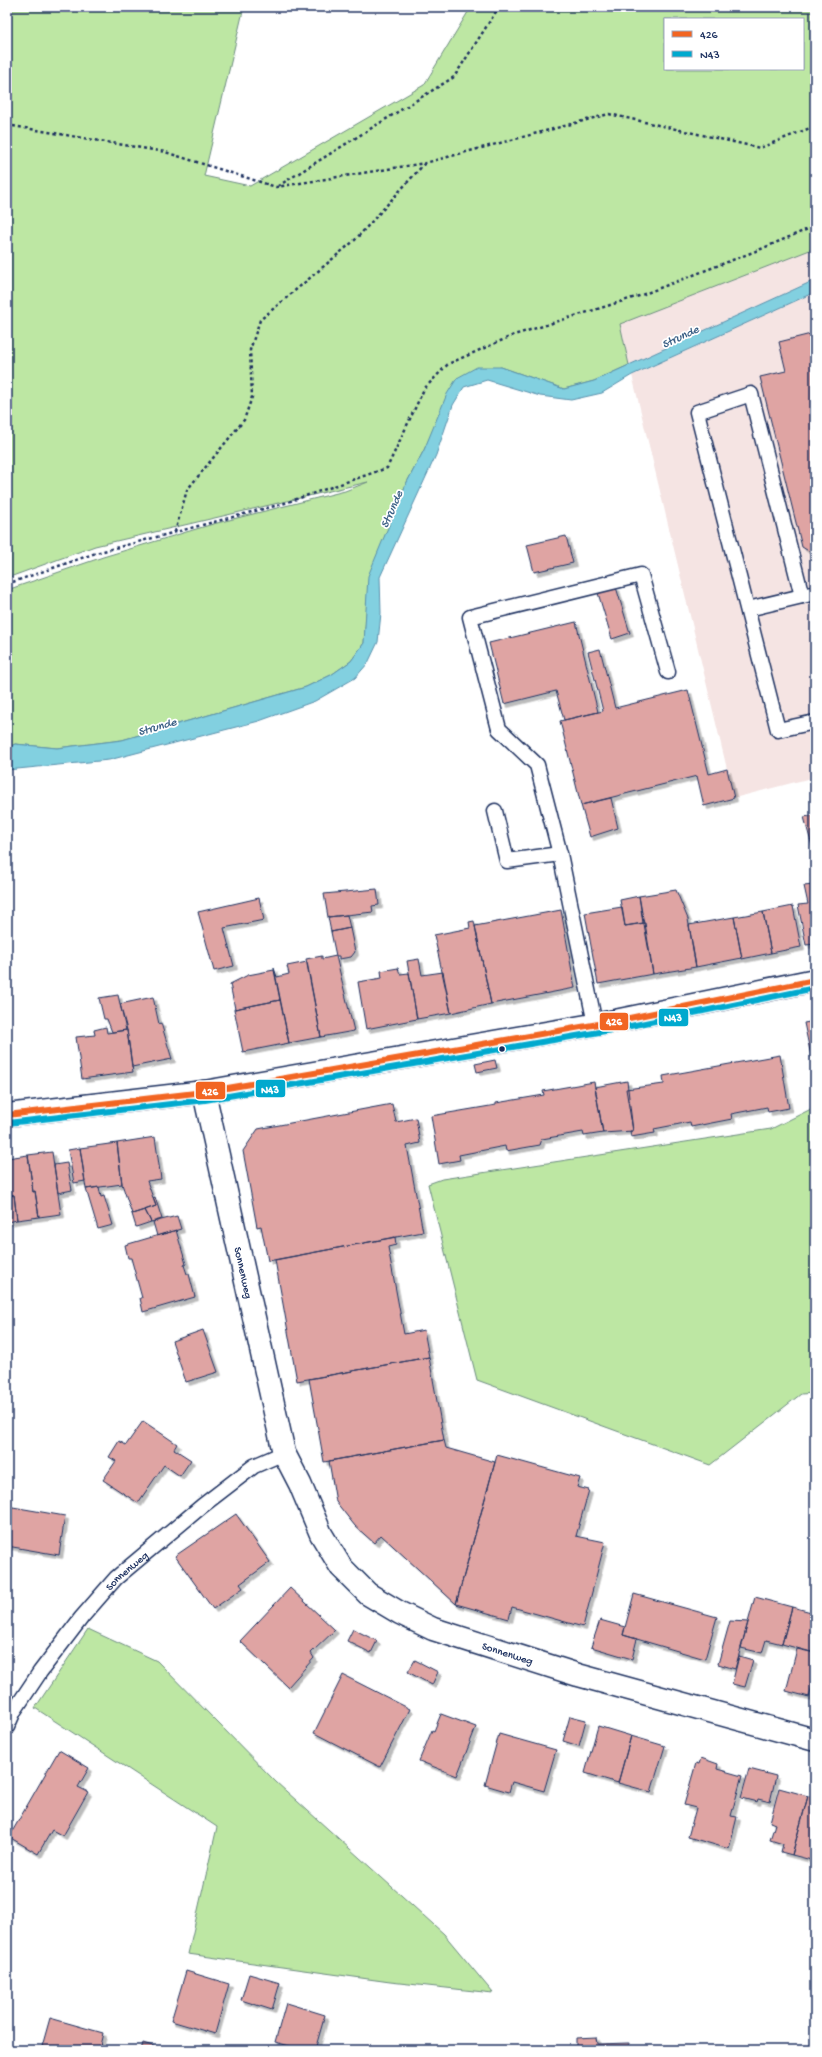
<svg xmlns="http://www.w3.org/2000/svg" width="822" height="2057" viewBox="0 0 822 2057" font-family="'Gochi Hand',sans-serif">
<defs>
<filter id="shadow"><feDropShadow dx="3.5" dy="3.5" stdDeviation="0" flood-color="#0004"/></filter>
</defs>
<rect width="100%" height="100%" fill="#fff"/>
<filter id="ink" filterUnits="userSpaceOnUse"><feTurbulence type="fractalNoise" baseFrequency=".025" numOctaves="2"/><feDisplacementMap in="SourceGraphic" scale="8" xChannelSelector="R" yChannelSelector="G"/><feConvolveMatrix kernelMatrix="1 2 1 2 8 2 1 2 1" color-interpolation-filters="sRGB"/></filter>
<g filter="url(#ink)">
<path fill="#f5e4e3" d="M 815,248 L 815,280 L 629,365 L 620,324 Z
M 815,292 L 815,777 L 734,798 L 632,375 Z"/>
<path fill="#bde7a3" stroke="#6c8b80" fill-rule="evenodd" d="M 7,7 L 244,7 L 204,176 L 250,186 L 424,85 L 471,7 L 815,7 L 815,248 L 620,324 L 629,365 L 594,381 L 564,389 L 501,367 L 457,378 L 424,450 L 406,484 L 369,576 L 364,643 L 351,661 L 331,675 L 306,687 L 122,740 L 57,748 L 15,744 L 7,748 L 7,590 L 103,557 L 213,524 L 345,491 L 368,482 L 95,546 L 7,578 ZM 665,19 L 803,19 L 803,69 L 665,69 Z
M 815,1107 L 815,1393 L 801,1394 L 710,1465 L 477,1380 L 428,1184 L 442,1179 L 771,1129 Z
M 88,1629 L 157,1661 L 276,1782 L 444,1934 L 493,1993 L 390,1982 L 188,1954 L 217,1827 L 35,1708 Z"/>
<path fill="#82d0e0" stroke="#5990ac" d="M 815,280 L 815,292 L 632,375 L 602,393 L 571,400 L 540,396 L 487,380 L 464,387 L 453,405 L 436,455 L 380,577 L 381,613 L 378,642 L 368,663 L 355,678 L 315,701 L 259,721 L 109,760 L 7,770 L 7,748 L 15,744 L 57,748 L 122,740 L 306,687 L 331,675 L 351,661 L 364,643 L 368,576 L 406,484 L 424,450 L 447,394 L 457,378 L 477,367 L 501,367 L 564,389 L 594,381 Z"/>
<path fill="#dfa4a3" stroke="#1b2f5e" filter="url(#shadow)" d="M 815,333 L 815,555 L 802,547 L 760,377 L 786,371 L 779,342 Z
M 566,536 L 573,563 L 534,572 L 527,545 Z
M 616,587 L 630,633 L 612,639 L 598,593 Z
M 576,622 L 598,712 L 564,720 L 556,691 L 504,704 L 489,643 Z
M 600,649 L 615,708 L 688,690 L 709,774 L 727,769 L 734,798 L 704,806 L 697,776 L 581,805 L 560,721 L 603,711 L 588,652 Z
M 611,798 L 618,828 L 590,837 L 581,805 Z
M 815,815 L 815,857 L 804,817 Z
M 815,874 L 815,944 L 806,945 L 798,905 L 808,904 L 804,886 L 813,885 L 811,875 Z
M 377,889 L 379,905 L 372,906 L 373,912 L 328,917 L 324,894 Z
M 676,890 L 688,919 L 696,967 L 653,974 L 639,896 Z
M 639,896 L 643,923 L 625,926 L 620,900 Z
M 259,898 L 264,920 L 224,928 L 234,966 L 214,971 L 198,912 Z
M 793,906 L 801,947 L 771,953 L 763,912 Z
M 622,907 L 625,926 L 645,923 L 653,974 L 598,984 L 585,913 Z
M 561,910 L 575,988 L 491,1004 L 475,926 Z
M 763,912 L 771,953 L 742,959 L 734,917 Z
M 347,915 L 350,928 L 331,932 L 328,917 Z
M 734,917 L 742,958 L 696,967 L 689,925 Z
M 474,921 L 491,1004 L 451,1013 L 434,935 L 470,928 L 469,922 Z
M 350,928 L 355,952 L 351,957 L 339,959 L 339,956 L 336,956 L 331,932 Z
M 322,956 L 322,959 L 336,956 L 354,1031 L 321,1037 L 306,959 Z
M 419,959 L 422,975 L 443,972 L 451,1013 L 417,1019 L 407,961 Z
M 307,962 L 321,1037 L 289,1043 L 274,968 L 277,977 L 289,974 L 287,966 Z
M 398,968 L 400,974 L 409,973 L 417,1019 L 366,1029 L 358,982 L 382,978 L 381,971 Z
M 274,970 L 280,1000 L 235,1009 L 230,984 L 248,975 Z
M 118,995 L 126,1030 L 112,1032 L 107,1019 L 104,1019 L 99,998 Z
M 153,997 L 159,1024 L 161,1023 L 172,1059 L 132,1067 L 127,1030 L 120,1004 Z
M 280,1000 L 289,1043 L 243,1052 L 234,1009 Z
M 815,1021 L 815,1070 L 814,1070 L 804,1023 Z
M 106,1027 L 107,1033 L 127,1030 L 133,1072 L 82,1079 L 76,1037 L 95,1035 L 94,1030 Z
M 780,1055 L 789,1108 L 768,1112 L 767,1107 L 731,1114 L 732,1119 L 691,1127 L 690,1122 L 654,1129 L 655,1133 L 631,1137 L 630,1131 L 633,1131 L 626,1089 L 664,1084 L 663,1076 Z
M 495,1060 L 497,1068 L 477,1072 L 475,1064 Z
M 627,1081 L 633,1131 L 603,1133 L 595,1087 Z
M 594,1082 L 603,1133 L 584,1136 L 583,1132 L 542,1139 L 540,1145 L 506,1151 L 505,1146 L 459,1155 L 460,1160 L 439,1164 L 431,1116 L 496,1105 L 496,1103 L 544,1095 L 543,1091 Z
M 392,1104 L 396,1122 L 416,1118 L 420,1143 L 407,1146 L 423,1232 L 268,1261 L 261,1226 L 257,1227 L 243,1151 L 258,1129 Z
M 155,1137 L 161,1179 L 147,1181 L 156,1206 L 132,1214 L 122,1184 L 117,1143 Z
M 117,1143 L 122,1184 L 86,1189 L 80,1148 Z
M 80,1148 L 85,1181 L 74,1183 L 68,1150 Z
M 52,1152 L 61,1214 L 39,1217 L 35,1191 L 33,1192 L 28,1155 Z
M 28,1155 L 33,1192 L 35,1191 L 39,1217 L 17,1220 L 14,1195 L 9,1196 L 7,1158 Z
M 67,1163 L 72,1190 L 58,1193 L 54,1165 Z
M 99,1187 L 101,1197 L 104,1196 L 113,1225 L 98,1229 L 86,1189 Z
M 7,1194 L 14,1195 L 17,1220 L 7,1222 Z
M 155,1197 L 162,1219 L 151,1222 L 145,1210 L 156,1206 L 153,1198 Z
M 145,1210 L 151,1222 L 136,1227 L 132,1214 Z
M 177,1216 L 181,1229 L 157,1236 L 153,1222 Z
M 176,1230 L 186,1264 L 184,1265 L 187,1274 L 189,1274 L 195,1297 L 143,1312 L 140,1298 L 142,1298 L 131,1258 L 128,1258 L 125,1245 Z
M 395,1237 L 396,1245 L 388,1247 L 404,1334 L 424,1330 L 429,1357 L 297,1381 L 275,1260 Z
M 203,1330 L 218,1372 L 186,1382 L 172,1341 Z
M 429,1357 L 444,1440 L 324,1462 L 309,1379 Z
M 143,1421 L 177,1444 L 174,1449 L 191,1460 L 180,1476 L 164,1465 L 138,1503 L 103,1480 L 116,1461 L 109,1457 L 119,1441 L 126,1445 Z
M 444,1440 L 446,1448 L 495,1462 L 456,1604 L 381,1535 L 374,1543 L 355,1526 L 336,1502 L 329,1461 Z
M 497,1455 L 580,1478 L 577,1487 L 589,1490 L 576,1536 L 605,1542 L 583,1627 L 512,1607 L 509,1619 L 456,1604 Z
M 7,1506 L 65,1516 L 59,1555 L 7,1546 Z
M 236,1514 L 270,1562 L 240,1584 L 243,1588 L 213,1609 L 175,1556 Z
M 290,1588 L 335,1630 L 311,1653 L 314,1658 L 288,1687 L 240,1641 Z
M 634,1594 L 717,1617 L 705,1659 L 623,1635 Z
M 755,1597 L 792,1607 L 782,1644 L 766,1640 L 762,1653 L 741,1648 Z
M 792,1607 L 815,1613 L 815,1653 L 782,1644 Z
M 600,1620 L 625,1627 L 623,1635 L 637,1639 L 632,1659 L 591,1647 Z
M 730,1621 L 748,1622 L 735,1669 L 718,1664 Z
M 353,1629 L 377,1641 L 371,1653 L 347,1641 Z
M 797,1649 L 815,1653 L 815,1674 L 809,1697 L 786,1691 Z
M 739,1656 L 753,1660 L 745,1687 L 732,1684 Z
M 415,1660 L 438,1672 L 432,1685 L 408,1672 Z
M 343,1675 L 410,1709 L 380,1767 L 314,1733 Z
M 441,1714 L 476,1727 L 457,1776 L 419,1761 L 432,1730 L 434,1731 Z
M 570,1716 L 586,1720 L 579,1746 L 563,1741 Z
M 598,1726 L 631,1736 L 618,1783 L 585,1773 Z
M 499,1734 L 556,1750 L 544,1791 L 512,1782 L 509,1792 L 485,1785 Z
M 631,1736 L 665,1746 L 651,1792 L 618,1783 Z
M 59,1750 L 89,1768 L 78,1787 L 88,1792 L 63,1836 L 52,1830 L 38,1854 L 9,1837 Z
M 701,1758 L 718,1764 L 717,1769 L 742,1776 L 731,1816 L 737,1817 L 729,1849 L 688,1837 L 696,1808 L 684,1805 L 696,1763 L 699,1764 Z
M 749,1769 L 776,1776 L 770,1802 L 758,1799 L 757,1802 L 741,1798 Z
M 779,1788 L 808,1796 L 792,1855 L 781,1852 L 783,1844 L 770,1840 L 775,1824 L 770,1822 Z
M 808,1796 L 815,1797 L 815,1861 L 792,1855 Z
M 186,1971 L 229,1984 L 215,2034 L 171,2021 Z
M 249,1974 L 280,1983 L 272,2010 L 241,2000 Z
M 286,2003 L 325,2015 L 315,2050 L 304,2050 L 275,2042 Z
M 50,2018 L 103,2033 L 99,2050 L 41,2050 Z
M 596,2037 L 597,2044 L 629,2043 L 629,2050 L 576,2050 L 576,2038 Z
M 143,2043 L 166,2050 L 141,2050 Z"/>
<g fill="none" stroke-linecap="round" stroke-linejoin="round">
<g stroke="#1b2f5e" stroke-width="17">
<g id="lane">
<path d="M 802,596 L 751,394 L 697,412 L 778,730 L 815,722"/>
<path d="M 748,609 L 815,593"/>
<path d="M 495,811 L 507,861 L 560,854"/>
<path d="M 595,1024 L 560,854 L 537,765 L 499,729 L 470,617 L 641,575 L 668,672"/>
<path id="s1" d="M 7,1727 L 14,1711 L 40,1672 L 82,1617 L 116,1578 L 202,1506 L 254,1466 L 284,1453"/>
</g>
</g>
<g stroke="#1b2f5e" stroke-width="25">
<g id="street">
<path id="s2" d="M 204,1092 L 284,1453 L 300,1484 L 321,1534 L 341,1567 L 368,1594 L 400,1613 L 433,1629 L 578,1675 L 815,1740"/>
</g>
</g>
<g stroke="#1b2f5e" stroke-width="25">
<path id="secondary" d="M 7,1115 L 204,1092 L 610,1022 L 815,980"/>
</g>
<path stroke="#1b2f5e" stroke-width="2.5" stroke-dasharray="3 3" stroke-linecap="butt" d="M 7,125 L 165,152 L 276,187 L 425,163 L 609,114 L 760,148 L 815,126
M 278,186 L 454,77 L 499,7
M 175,532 L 187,490 L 244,420 L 252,397 L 250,350 L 260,320 L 355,240 L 425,163
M 7,584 L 96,553 L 282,504 L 387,468 L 424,389 L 448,364 L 514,335 L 639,296 L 761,249 L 815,226"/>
<use href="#lane" stroke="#fff" stroke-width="14"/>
<use href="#street" stroke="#fff" stroke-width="22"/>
<use href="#secondary" stroke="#fff" stroke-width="22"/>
<g stroke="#fff" stroke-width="9">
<path id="bus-1" d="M 7,1115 L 204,1092 L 610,1022 L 815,980"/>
</g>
<g stroke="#fff" stroke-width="9">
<path id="bus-2" d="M 8,1123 L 205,1100 L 611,1030 L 815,988"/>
</g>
<use href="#bus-1" stroke="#f26522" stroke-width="6"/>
<use href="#bus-2" stroke="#00a9ce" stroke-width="6"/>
</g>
</g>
<circle fill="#1b2f5e" stroke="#fff" stroke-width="1.5" cx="502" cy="1049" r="3.5"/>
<g text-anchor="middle" stroke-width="3.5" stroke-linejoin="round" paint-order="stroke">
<g font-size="11" fill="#1b2f5e" stroke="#fff">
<text dy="4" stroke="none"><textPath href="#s2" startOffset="185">Sonnenweg</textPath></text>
<text dy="4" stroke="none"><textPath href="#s1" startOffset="198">Sonnenweg</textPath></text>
<text dy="4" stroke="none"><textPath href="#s2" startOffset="688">Sonnenweg</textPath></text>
</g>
<g font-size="12" font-style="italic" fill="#3a5f85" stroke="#fff">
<text transform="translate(680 336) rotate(-25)" y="4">Strunde</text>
<text transform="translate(391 509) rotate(-66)" y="4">Strunde</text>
<text transform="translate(157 726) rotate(-16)" y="4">Strunde</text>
</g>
</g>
<g stroke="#fff" stroke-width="1.5">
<rect x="658" y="1008" width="31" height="19" rx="4" fill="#00a9ce"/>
<rect x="599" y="1012" width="30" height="19" rx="4" fill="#f26522"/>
<rect x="255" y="1079" width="31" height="19" rx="4" fill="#00a9ce"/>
<rect x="195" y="1081" width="31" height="19" rx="4" fill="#f26522"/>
</g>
<g font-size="11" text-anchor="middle" font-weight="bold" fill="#fff">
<text x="673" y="1021">N43</text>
<text x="614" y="1025">426</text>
<text x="270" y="1093">N43</text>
<text x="210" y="1095">426</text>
</g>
<rect width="822" height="2057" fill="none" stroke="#fff" stroke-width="24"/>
<rect x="12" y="12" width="798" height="2033" fill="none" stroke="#1b2f5e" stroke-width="1.5" filter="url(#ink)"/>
<rect x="664" y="18" width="140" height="52" fill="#ffffff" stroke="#a4acbf"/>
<rect x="672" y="31" width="20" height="6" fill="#f26522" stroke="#a4acbf"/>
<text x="700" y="38" font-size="12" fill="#1b2f5e">426</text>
<rect x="672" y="51" width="20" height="6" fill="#00a9ce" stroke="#a4acbf"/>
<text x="700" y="58" font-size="12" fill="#1b2f5e">N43</text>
</svg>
